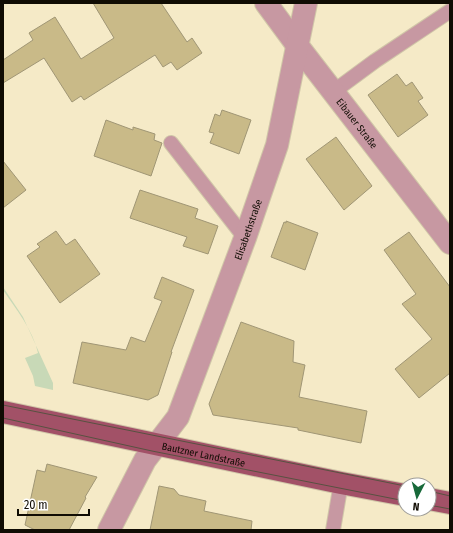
<svg xmlns="http://www.w3.org/2000/svg" width="453" height="533" viewBox="0 0 453 533" font-family="'Fira Sans Condensed',sans-serif">
<rect width="100%" height="100%" fill="#f5eac7"/>
<path fill="#c8d9b7" d="M 3,287 L 23,317 L 53,383 L 53,390 L 35,386 L 33,376 L 25,358 L 38,353 C 33,330 16,309 3,290 Z"/>
<path fill="#c9ba88" stroke="#a09675" d="M 93,3 L 161,3 L 187,42 L 192,38 L 202,53 L 177,70 L 171,62 L 163,67 L 155,55 L 84,100 L 81,96 L 72,102 L 44,58 L 3,83 L 3,60 L 33,40 L 29,33 L 55,17 L 81,59 L 114,38 Z
M 397,74 L 406,86 L 412,82 L 423,98 L 418,101 L 428,115 L 398,137 L 368,95 Z
M 222,110 L 251,120 L 239,154 L 210,143 L 214,133 L 209,132 L 215,114 L 220,116 Z
M 106,120 L 133,130 L 133,127 L 155,134 L 154,140 L 162,143 L 151,176 L 94,156 Z
M 336,137 L 372,186 L 344,210 L 306,159 Z
M 3,161 L 26,190 L 3,208 Z
M 140,190 L 198,209 L 195,218 L 218,226 L 208,254 L 183,246 L 187,237 L 130,218 Z
M 286,221 L 318,233 L 305,270 L 271,257 L 284,222 L 286,223 Z
M 56,231 L 66,245 L 75,239 L 100,274 L 60,303 L 27,256 L 40,247 L 37,244 Z
M 409,232 L 450,287 L 450,373 L 419,398 L 395,369 L 432,339 L 402,304 L 416,294 L 384,250 Z
M 162,277 L 194,290 L 171,352 L 172,352 L 158,395 L 148,400 L 73,383 L 82,342 L 126,350 L 131,337 L 145,342 L 162,301 L 154,298 Z
M 241,322 L 294,341 L 293,362 L 305,365 L 299,397 L 367,411 L 361,443 L 298,430 L 298,428 L 213,415 L 209,404 Z
M 47,464 L 97,477 L 85,497 L 86,498 L 69,530 L 35,530 L 25,525 L 37,470 L 45,472 Z
M 159,486 L 174,489 L 179,495 L 206,501 L 204,511 L 252,521 L 251,530 L 150,530 Z"/>
<g fill="none" stroke-linecap="round" stroke-linejoin="round">
<g stroke="#d0c6a8" stroke-width="16">
<path id="service" d="M 333,92 L 375,61 L 450,11
M 171,143 L 245,238
M 333,530 L 341,483"/>
</g>
<g stroke="#d0c6a8" stroke-width="24">
<g id="minor">
<path id="s1" d="M 266,3 L 297,45 L 450,243"/>
<path id="s2" d="M 109,530 L 145,460 L 178,417 L 245,238 L 277,145 L 306,3"/>
</g>
</g>
<g stroke="#d0c6a8" stroke-width="24">
<g id="primary">
<path id="s3" d="M 3,412 L 341,483 L 405,495"/>
<path d="M 429,499 L 450,503"/>
</g>
</g>
<use href="#service" stroke="#c798a2" stroke-width="14"/>
<use href="#minor" stroke="#c798a2" stroke-width="22"/>
<use href="#primary" stroke="#a25167" stroke-width="22"/>
<path stroke="#585241" stroke-width="1" d="M 3,405 L 405,486
M 3,418 L 152,451 L 405,501
M 429,491 L 450,496
M 429,505 L 450,509"/>
</g>
<g text-anchor="middle" stroke-width="3" stroke-linejoin="round" paint-order="stroke">
<g font-size="10" fill="#100c03" stroke="#fff">
<text dy="4" stroke="none"><textPath href="#s1" startOffset="151">Eibauer Straße</textPath></text>
<text dy="4" stroke="none"><textPath href="#s2" startOffset="333">Elisabethstraße</textPath></text>
<text dy="4" stroke="none"><textPath href="#s3" startOffset="205">Bautzner Landstraße</textPath></text>
</g>
</g>
<rect width="453" height="533" fill="none" stroke="#100c03" stroke-width="8"/>
<g transform="translate(417 497) rotate(186)"><circle r="19" fill="#ffffff" stroke="#9f9e9a"/>
<path d="M0-3L7 15L0 10L-7 15Z" fill="#17693a"/>
<text y="-6" font-size="11" font-weight="bold" text-anchor="middle" fill="#100c03">N</text>
</g>
<path d="M18 509v6h71v-6" fill="none" stroke="#100c03" stroke-width="2"/>
<text x="24" y="509" font-size="12" fill="#100c03" stroke="#ffffff" stroke-width="3" paint-order="stroke">20 m</text>
</svg>
